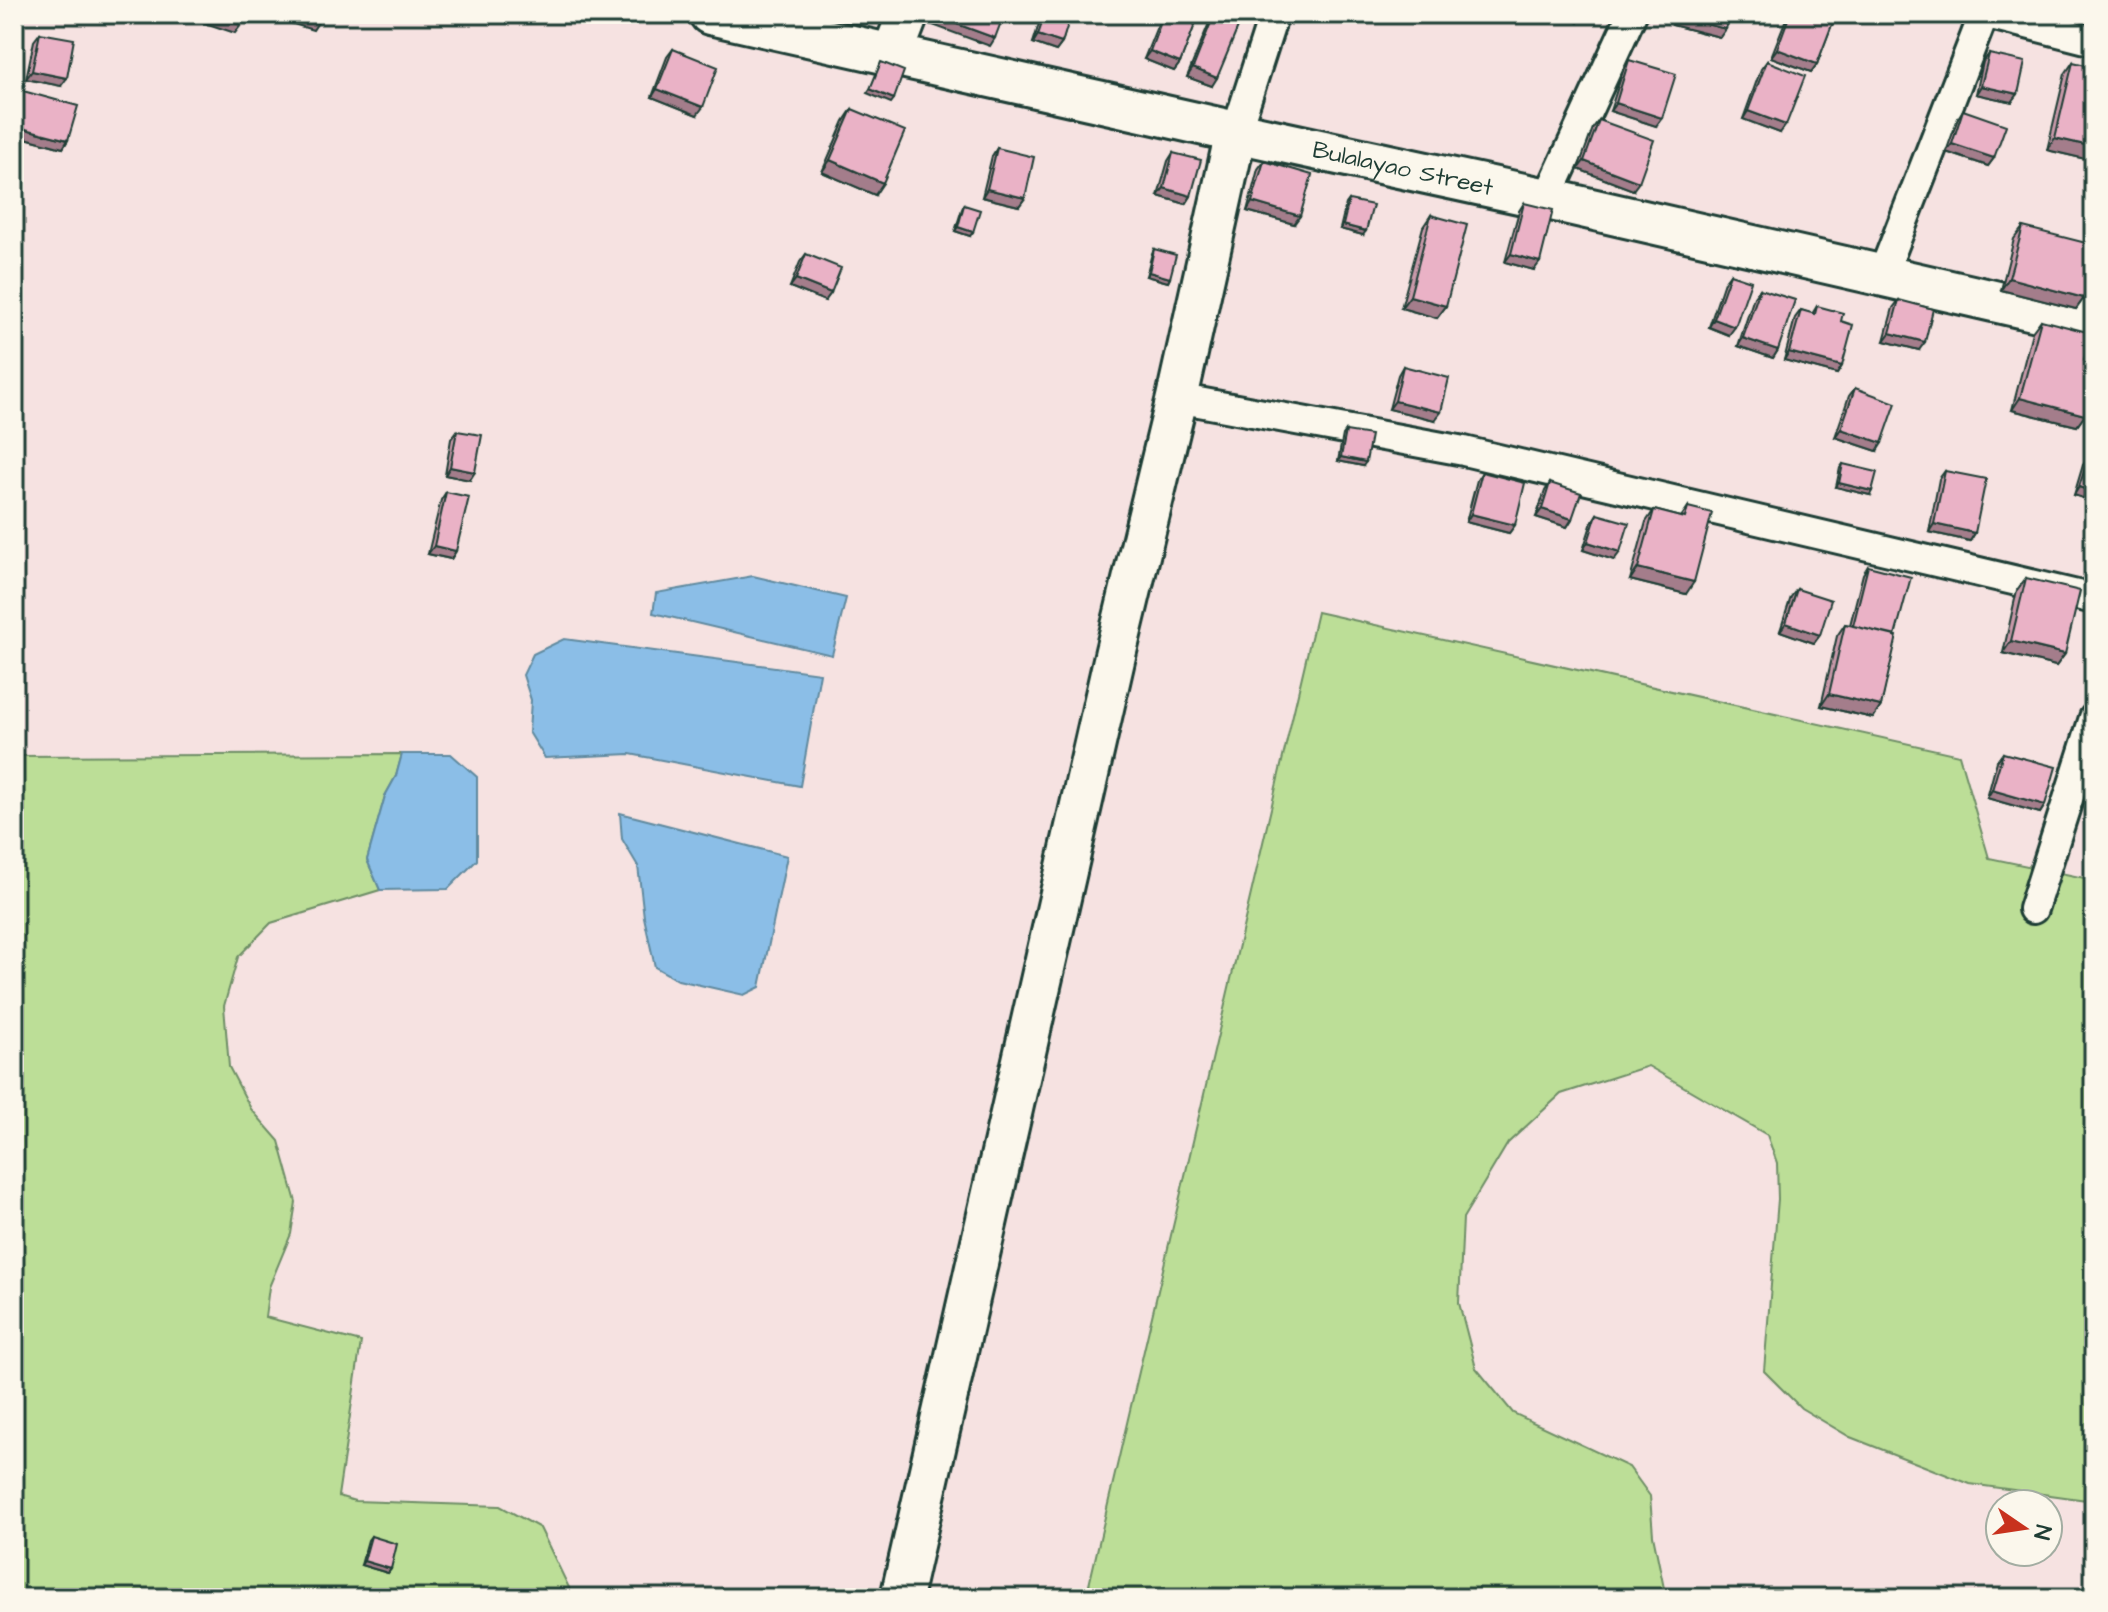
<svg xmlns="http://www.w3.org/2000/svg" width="2108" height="1612" viewBox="0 0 2108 1612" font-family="'Architects Daughter',sans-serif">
<rect width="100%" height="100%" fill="#f6e2e1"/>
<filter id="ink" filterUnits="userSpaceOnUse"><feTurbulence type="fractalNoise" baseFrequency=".0125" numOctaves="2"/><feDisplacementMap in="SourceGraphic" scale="16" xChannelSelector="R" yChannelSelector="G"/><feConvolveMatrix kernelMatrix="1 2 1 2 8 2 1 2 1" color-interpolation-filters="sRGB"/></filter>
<g filter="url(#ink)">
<path fill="#bcde97" stroke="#6e8e66" stroke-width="2" d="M 1317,612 L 1959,755 L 1989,858 L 2094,880 L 2094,1501 L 1970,1484 L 1850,1437 L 1801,1408 L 1764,1371 L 1778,1199 L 1777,1163 L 1767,1135 L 1648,1066 L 1561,1094 L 1508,1143 L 1463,1218 L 1459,1303 L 1476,1368 L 1513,1413 L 1629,1467 L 1650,1496 L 1653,1535 L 1666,1598 L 1086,1598 Z
M 402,754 L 396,776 L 385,796 L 367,860 L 380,890 L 271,923 L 238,957 L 224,1006 L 229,1067 L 251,1109 L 279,1141 L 296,1202 L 291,1234 L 269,1287 L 265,1317 L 361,1342 L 338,1496 L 355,1501 L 500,1506 L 540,1528 L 574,1598 L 14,1598 L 14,756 Z"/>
<path fill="#8bbee7" stroke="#608a9f" stroke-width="2" d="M 753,576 L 846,598 L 832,655 L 653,613 L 656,593 Z
M 564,639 L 820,673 L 800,786 L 630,754 L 545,758 L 529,732 L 531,700 L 523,675 L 533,654 Z
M 402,754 L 451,754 L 477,777 L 477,860 L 448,889 L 380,890 L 367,860 L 385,796 L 396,776 Z
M 620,813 L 787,856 L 760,987 L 744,995 L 678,980 L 655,967 L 644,917 L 638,866 L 622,839 Z"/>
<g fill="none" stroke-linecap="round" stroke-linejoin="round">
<g stroke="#1f3d34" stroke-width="34">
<path id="street" d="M 1987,14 L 2094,41
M 1236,132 L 1274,14
M 1547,199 L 1632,14
M 1882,276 L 1984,14
M 1177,398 L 1464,451 L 2094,599
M 2033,909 L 2094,718"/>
</g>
<g stroke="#1f3d34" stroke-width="46">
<g id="secondary">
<path id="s1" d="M 710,14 L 1236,132 L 1547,199 L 2094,324"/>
<path d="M 892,55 L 908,14"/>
<path d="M 901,1598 L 1116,651 L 1177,398 L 1236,132"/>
</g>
</g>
<use href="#street" stroke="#fbf7ec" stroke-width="28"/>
<use href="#secondary" stroke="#fbf7ec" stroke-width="40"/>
</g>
<path fill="#c999aa" stroke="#1f3d34" stroke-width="2" d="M 1042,14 L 1070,14 L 1062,43 L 1056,51 L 1033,43 Z
M 1162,14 L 1199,14 L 1180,63 L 1174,71 L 1144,59 Z
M 1561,14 L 1584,14 L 1578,23 Z
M 1675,14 L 1730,14 L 1720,37 L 1672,25 Z
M 1788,14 L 1836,14 L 1817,64 L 1811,72 L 1771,57 Z
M 1214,15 L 1212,86 L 1187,77 L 1209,23 Z
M 40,33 L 61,86 L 26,79 L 34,41 Z
M 673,49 L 697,115 L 652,97 L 667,57 Z
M 1989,54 L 2018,94 L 2012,102 L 1976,94 L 1983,62 Z
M 1629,60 L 1656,126 L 1610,111 L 1624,68 Z
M 1767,61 L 1780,133 L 1743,119 L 1761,69 Z
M 2073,62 L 2094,161 L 2047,150 L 2065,74 Z
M 23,91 L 68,140 L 63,148 L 14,135 L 14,112 L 17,99 Z
M 852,109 L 875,195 L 822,172 L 844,121 Z
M 1963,110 L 1994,158 L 1988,166 L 1946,152 L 1958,118 Z
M 1599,120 L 1633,190 L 1578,169 L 1593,128 Z
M 997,148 L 1025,198 L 1019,206 L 982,197 L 992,156 Z
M 1173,153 L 1191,196 L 1186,204 L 1158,196 L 1168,161 Z
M 1264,161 L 1294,224 L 1247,211 L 1258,169 Z
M 1349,200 L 1363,235 L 1340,229 L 1346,204 Z
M 1524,203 L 1534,270 L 1505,262 L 1519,211 Z
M 964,205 L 970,236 L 955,231 L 962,209 Z
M 1431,215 L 1446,306 L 1437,318 L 1401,308 L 1423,227 Z
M 2023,227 L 2084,298 L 2076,309 L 2001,290 L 2014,239 Z
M 1154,249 L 1170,278 L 1168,282 L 1146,276 L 1152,253 Z
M 806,254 L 831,293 L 825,301 L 790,287 L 800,262 Z
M 1730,274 L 1729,335 L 1709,327 L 1724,282 Z
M 1760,289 L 1778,350 L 1773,358 L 1738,346 L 1754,297 Z
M 1899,300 L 1919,350 L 1884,341 L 1893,308 Z
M 1817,306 L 1841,321 L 1842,366 L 1837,374 L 1784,360 L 1795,318 L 1801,310 L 1812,314 Z
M 2041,320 L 2084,360 L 2085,415 L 2077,426 L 2012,410 L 2032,332 Z
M 1403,366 L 1435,420 L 1389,409 L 1398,375 Z
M 1855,388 L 1877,451 L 1835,437 L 1849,396 Z
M 457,431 L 470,480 L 445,475 L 451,439 Z
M 1346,431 L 1363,466 L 1338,461 L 1343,435 Z
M 2089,457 L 2094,459 L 2094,502 L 2074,495 L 2083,465 Z
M 1843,464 L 1870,495 L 1836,487 L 1840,468 Z
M 1945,471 L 1975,533 L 1970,541 L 1929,532 L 1939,479 Z
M 1482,472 L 1515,525 L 1509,533 L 1466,522 L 1477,480 Z
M 1550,483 L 1572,519 L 1567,527 L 1536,517 L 1545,491 Z
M 446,492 L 456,551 L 451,559 L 428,554 L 441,500 Z
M 1688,507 L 1686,594 L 1630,580 L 1646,522 L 1654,510 L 1681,517 Z
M 1597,514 L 1614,560 L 1583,550 L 1592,522 Z
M 1868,566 L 1895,636 L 1881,706 L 1873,718 L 1821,706 L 1837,636 L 1845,624 L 1850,625 L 1863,574 Z
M 2026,578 L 2065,654 L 2056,666 L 2003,653 L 2017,590 Z
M 1797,589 L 1820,635 L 1814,643 L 1780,631 L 1791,597 Z
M 2003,753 L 2045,805 L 2040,813 L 1987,798 L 1997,761 Z
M 371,1536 L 391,1569 L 388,1573 L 361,1565 L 368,1540 Z"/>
<path fill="#a47d8b" stroke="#1f3d34" stroke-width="2" d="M 208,14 L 241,25 L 235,33 L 202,22 Z
M 280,14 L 308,14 L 321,18 L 313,30 L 277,19 Z
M 850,14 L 878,14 L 873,22 Z
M 935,16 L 995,38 L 990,46 L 930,24 Z
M 1678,17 L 1726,29 L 1720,37 L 1672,25 Z
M 1038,35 L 1062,43 L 1056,51 L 1033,43 Z
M 1777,49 L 1817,64 L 1811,72 L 1771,57 Z
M 1150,51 L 1180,63 L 1174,71 L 1144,59 Z
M 1193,68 L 1217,78 L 1212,86 L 1187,77 Z
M 32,71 L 67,78 L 61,86 L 26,79 Z
M 1981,86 L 2018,94 L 2012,102 L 1976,94 Z
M 657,89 L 703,107 L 697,115 L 652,97 Z
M 870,89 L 894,99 L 891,103 L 867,93 Z
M 1616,103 L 1662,118 L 1656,126 L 1610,111 Z
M 1748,111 L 1786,125 L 1780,133 L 1743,119 Z
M 14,126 L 68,140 L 63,148 L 14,135 Z
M 2055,138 L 2094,147 L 2094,161 L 2047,150 Z
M 1952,144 L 1994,158 L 1988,166 L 1946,152 Z
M 830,160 L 883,183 L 875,195 L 822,172 Z
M 1584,161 L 1639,182 L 1633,190 L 1578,169 Z
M 1164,188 L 1191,196 L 1186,204 L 1158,196 Z
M 987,189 L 1025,198 L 1019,206 L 982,197 Z
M 1252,202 L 1300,216 L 1294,224 L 1247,211 Z
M 1343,225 L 1366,231 L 1363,235 L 1340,229 Z
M 958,227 L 973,232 L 970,236 L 955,231 Z
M 1511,254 L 1540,262 L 1534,270 L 1505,262 Z
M 1149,272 L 1170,278 L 1168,282 L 1146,276 Z
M 2009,278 L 2084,298 L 2076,309 L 2001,290 Z
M 796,279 L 831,293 L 825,301 L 790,287 Z
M 1410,296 L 1446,306 L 1437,318 L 1401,308 Z
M 1714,319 L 1735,327 L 1729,335 L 1709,327 Z
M 1890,333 L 1925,342 L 1919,350 L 1884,341 Z
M 1743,338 L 1778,350 L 1773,358 L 1738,346 Z
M 1789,352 L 1842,366 L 1837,374 L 1784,360 Z
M 2020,398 L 2085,415 L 2077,426 L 2012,410 Z
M 1395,401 L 1441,412 L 1435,420 L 1389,409 Z
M 1841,429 L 1882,443 L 1877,451 L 1835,437 Z
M 1341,457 L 1366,462 L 1363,466 L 1338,461 Z
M 450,467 L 475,472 L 470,480 L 445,475 Z
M 1839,483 L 1872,491 L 1870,495 L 1836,487 Z
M 2079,487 L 2094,492 L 2094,502 L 2074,495 Z
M 1542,509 L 1572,519 L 1567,527 L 1536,517 Z
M 1471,514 L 1515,525 L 1509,533 L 1466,522 Z
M 1934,524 L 1975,533 L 1970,541 L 1929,532 Z
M 1588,542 L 1620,552 L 1614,560 L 1583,550 Z
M 434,546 L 456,551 L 451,559 L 428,554 Z
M 1638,568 L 1694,582 L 1686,594 L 1630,580 Z
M 1786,623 L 1820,635 L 1814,643 L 1780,631 Z
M 2011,641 L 2065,654 L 2056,666 L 2003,653 Z
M 1829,694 L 1881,706 L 1873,718 L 1821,706 Z
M 1992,790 L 2045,805 L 2040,813 L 1987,798 Z
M 364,1561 L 391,1569 L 388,1573 L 361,1565 Z"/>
<path fill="#eab2c6" stroke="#1f3d34" stroke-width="2" d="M 208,14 L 245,14 L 241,25 Z
M 308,14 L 323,14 L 321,18 Z
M 936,14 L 1004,14 L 995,38 L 935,16 Z
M 1045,14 L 1071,14 L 1062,43 L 1038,35 Z
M 1164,14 L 1199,14 L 1180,63 L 1150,51 Z
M 1678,14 L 1730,14 L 1726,29 L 1678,17 Z
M 1790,14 L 1836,14 L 1817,64 L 1777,49 Z
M 1214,15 L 1239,25 L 1217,78 L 1193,68 Z
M 40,33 L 74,39 L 67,78 L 32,71 Z
M 673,49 L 718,67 L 703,107 L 657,89 Z
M 1989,54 L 2025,62 L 2018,94 L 1981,86 Z
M 1629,60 L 1676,74 L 1662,118 L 1616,103 Z
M 1767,61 L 1805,76 L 1786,125 L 1748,111 Z
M 881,62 L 904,71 L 894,99 L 870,89 Z
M 2073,62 L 2094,67 L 2094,147 L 2055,138 Z
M 23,91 L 78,106 L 68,140 L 14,126 Z
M 852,109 L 905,131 L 883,183 L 830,160 Z
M 1963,110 L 2006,125 L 1994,158 L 1952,144 Z
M 1599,120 L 1654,140 L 1639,182 L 1584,161 Z
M 997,148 L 1034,157 L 1025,198 L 987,189 Z
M 1173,153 L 1201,160 L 1191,196 L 1164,188 Z
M 1264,161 L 1312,175 L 1300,216 L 1252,202 Z
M 1349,200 L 1373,205 L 1366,231 L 1343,225 Z
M 1524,203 L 1553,210 L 1540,262 L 1511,254 Z
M 964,205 L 980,210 L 973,232 L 958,227 Z
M 1431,215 L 1467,225 L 1446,306 L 1410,296 Z
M 2023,227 L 2094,245 L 2094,261 L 2084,298 L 2009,278 Z
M 1154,249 L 1176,255 L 1170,278 L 1149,272 Z
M 806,254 L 841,268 L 831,293 L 796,279 Z
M 1730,274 L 1751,281 L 1735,327 L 1714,319 Z
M 1760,289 L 1795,300 L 1778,350 L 1743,338 Z
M 1899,300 L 1933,309 L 1925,342 L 1890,333 Z
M 1817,306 L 1843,313 L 1841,321 L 1853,325 L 1842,366 L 1789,352 L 1801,310 L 1815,314 Z
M 2041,320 L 2091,333 L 2084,360 L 2094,363 L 2094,380 L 2085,415 L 2020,398 Z
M 1403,366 L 1449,378 L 1441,412 L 1395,401 Z
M 1855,388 L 1896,403 L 1882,443 L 1841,429 Z
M 457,431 L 482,435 L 475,472 L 450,467 Z
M 1346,431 L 1371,435 L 1366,462 L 1341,457 Z
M 2089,457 L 2094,459 L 2094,492 L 2079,487 Z
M 1843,464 L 1877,472 L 1872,491 L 1839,483 Z
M 1945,471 L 1986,479 L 1975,533 L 1934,524 Z
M 1482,472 L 1525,483 L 1515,525 L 1471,514 Z
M 1550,483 L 1581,493 L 1572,519 L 1542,509 Z
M 446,492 L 469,497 L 456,551 L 434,546 Z
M 1688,507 L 1712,513 L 1694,582 L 1638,568 L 1654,510 L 1685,518 Z
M 1597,514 L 1629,523 L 1620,552 L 1588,542 Z
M 1868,566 L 1911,577 L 1895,636 L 1853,626 Z
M 2026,578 L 2080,591 L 2065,654 L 2011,641 Z
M 1797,589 L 1831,600 L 1820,635 L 1786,623 Z
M 1845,624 L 1897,636 L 1881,706 L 1829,694 Z
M 2003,753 L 2056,767 L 2045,805 L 1992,790 Z
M 371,1536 L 397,1544 L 391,1569 L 364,1561 Z"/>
</g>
<g text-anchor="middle" stroke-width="6" stroke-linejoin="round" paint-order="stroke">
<g font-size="24" fill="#1f3d34" stroke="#fbf7ec">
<text dy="8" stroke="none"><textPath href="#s1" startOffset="710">Bulalayao Street</textPath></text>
</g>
</g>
<rect width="2108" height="1612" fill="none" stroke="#fbf7ec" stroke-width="48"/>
<rect x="24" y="24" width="2060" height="1564" fill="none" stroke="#1f3d34" stroke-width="3" filter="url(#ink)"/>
<g transform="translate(2024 1528) rotate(103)"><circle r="38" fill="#fbf7ec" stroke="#a3ada2" stroke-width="2"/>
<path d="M0-6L14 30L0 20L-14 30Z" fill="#c8321e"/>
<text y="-12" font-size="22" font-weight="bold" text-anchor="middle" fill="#1f3d34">N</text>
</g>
</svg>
